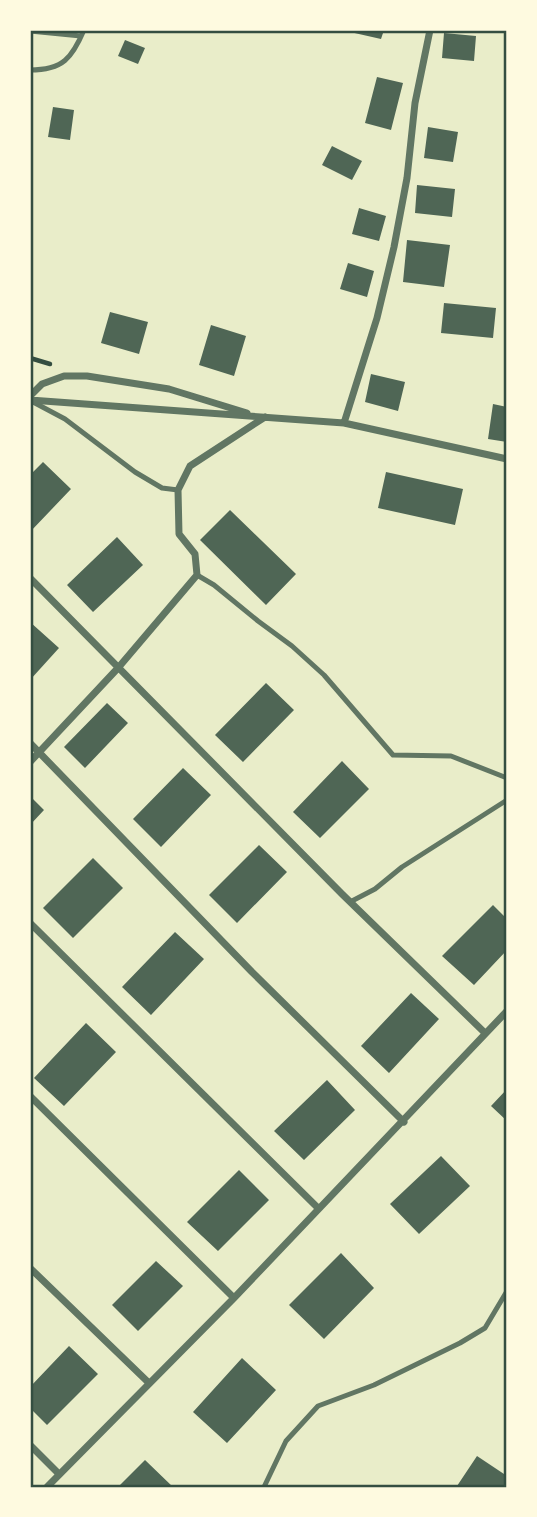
<svg xmlns="http://www.w3.org/2000/svg" width="537" height="1517" viewBox="0 0 537 1517" font-family="Montserrat,sans-serif">
<rect width="100%" height="100%" fill="#e9edc9"/>
<path fill="#4f6655" d="M 350,30 L 384,30 L 381,39 L 350,32 Z
M 444,33 L 476,36 L 474,61 L 442,58 Z
M 125,40 L 145,48 L 138,64 L 118,56 Z
M 377,77 L 403,83 L 391,130 L 365,123 Z
M 53,107 L 74,110 L 70,140 L 48,137 Z
M 428,127 L 458,132 L 453,162 L 424,158 Z
M 332,146 L 362,161 L 352,180 L 322,165 Z
M 417,185 L 455,189 L 452,217 L 415,213 Z
M 359,208 L 386,216 L 379,241 L 352,234 Z
M 407,240 L 450,245 L 444,287 L 403,282 Z
M 348,263 L 374,271 L 367,297 L 340,289 Z
M 444,303 L 496,308 L 493,338 L 441,333 Z
M 110,312 L 148,322 L 139,354 L 101,343 Z
M 211,325 L 246,336 L 234,376 L 199,365 Z
M 371,374 L 405,382 L 398,411 L 365,402 Z
M 493,404 L 507,407 L 507,442 L 488,439 Z
M 43,462 L 71,489 L 30,532 L 30,475 Z
M 386,472 L 463,489 L 455,525 L 378,508 Z
M 230,510 L 296,574 L 266,605 L 200,540 Z
M 117,537 L 143,565 L 93,612 L 67,585 Z
M 30,622 L 59,648 L 30,680 Z
M 266,683 L 294,710 L 243,762 L 215,735 Z
M 107,703 L 128,723 L 85,768 L 64,747 Z
M 342,761 L 369,789 L 320,838 L 293,812 Z
M 183,768 L 211,795 L 161,847 L 133,819 Z
M 30,796 L 44,810 L 30,825 Z
M 259,845 L 287,872 L 237,923 L 209,895 Z
M 93,858 L 123,888 L 73,938 L 43,908 Z
M 493,905 L 507,919 L 507,950 L 474,985 L 442,956 Z
M 175,932 L 204,959 L 151,1015 L 122,987 Z
M 411,993 L 439,1019 L 389,1073 L 361,1046 Z
M 86,1023 L 116,1052 L 64,1106 L 34,1078 Z
M 327,1080 L 355,1110 L 304,1160 L 274,1131 Z
M 507,1089 L 507,1121 L 491,1106 Z
M 441,1156 L 470,1186 L 419,1234 L 390,1204 Z
M 239,1170 L 269,1200 L 218,1251 L 187,1222 Z
M 341,1253 L 374,1288 L 324,1339 L 289,1305 Z
M 156,1261 L 183,1286 L 138,1331 L 112,1305 Z
M 69,1346 L 98,1374 L 47,1425 L 30,1408 L 30,1387 Z
M 242,1358 L 276,1390 L 227,1443 L 193,1412 Z
M 477,1456 L 507,1476 L 507,1487 L 457,1486 Z
M 145,1460 L 173,1487 L 118,1487 Z"/>
<g fill="none" stroke-linecap="round" stroke-linejoin="round">
<path stroke="#344e41" stroke-width="4.5" d="M 30,358 L 50,364"/>
<path stroke="#617663" stroke-width="5" d="M 30,31 L 81,36
M 30,70 C 63,70 72,58 84,30
M 33,402 L 65,419 L 135,472 L 162,488 L 178,490
M 197,575 L 214,585 L 258,621 L 292,646 L 324,675 L 393,755 L 451,756 L 507,778
M 350,902 L 375,889 L 402,867 L 507,800
M 264,1487 L 286,1441 L 318,1406 L 374,1385 L 460,1343 L 485,1328 L 507,1291"/>
<path stroke="#617663" stroke-width="7" d="M 30,396 L 42,384 L 64,376 L 87,376 L 169,389 L 247,413
M 30,400 L 344,423 L 507,459
M 344,423 L 377,318 L 394,247 L 407,178 L 415,103 L 430,30
M 30,578 L 342,894 L 485,1033
M 30,743 L 252,972 L 404,1122
M 30,762 L 118,668 L 197,575 L 195,554 L 179,534 L 178,490 L 190,466 L 265,417
M 30,923 L 318,1208
M 30,1096 L 234,1298
M 30,1268 L 149,1383
M 30,1445 L 59,1474
M 47,1487 L 234,1298 L 507,1011"/>
</g>
<rect width="537" height="1517" fill="none" stroke="#fefae0" stroke-width="63"/>
<rect x="32" y="32" width="473" height="1454" fill="none" stroke="#344e41" stroke-width="2.5"/>
</svg>
